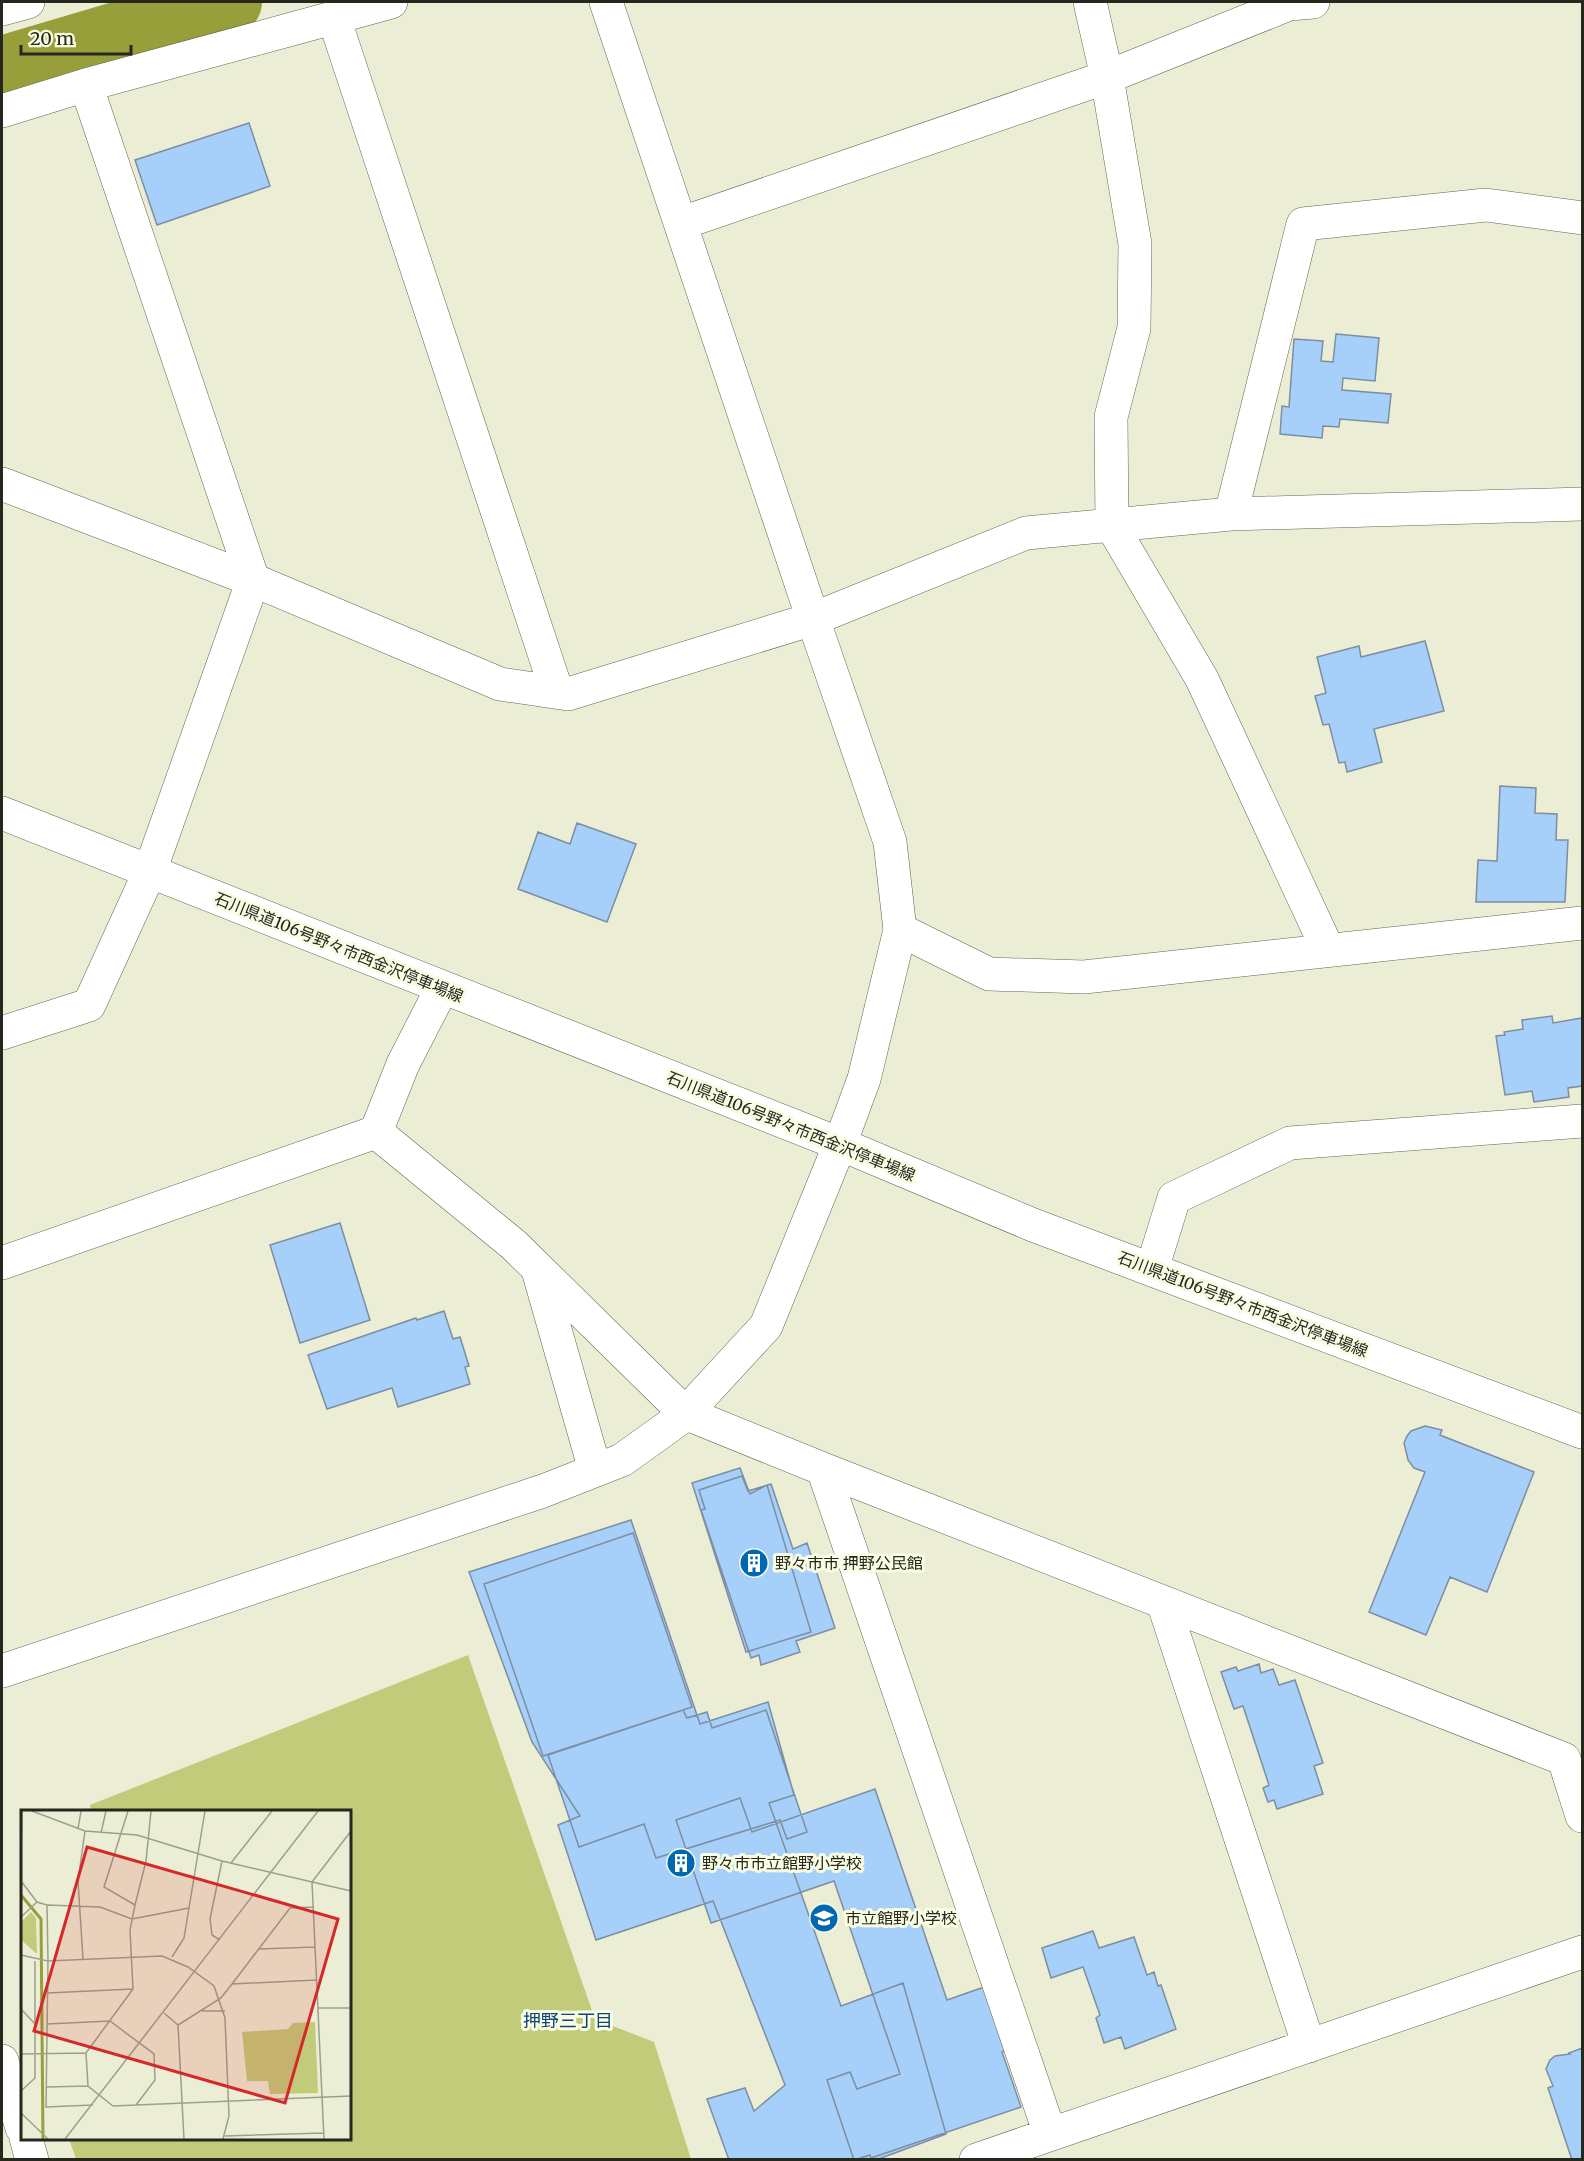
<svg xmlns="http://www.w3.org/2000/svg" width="1584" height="2161" viewBox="0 0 1584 2161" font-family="Merriweather,'Noto Sans JP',serif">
<rect width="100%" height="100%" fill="#ebeed5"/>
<path fill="#c2cb7a" d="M 468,1655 L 595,2019 L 654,2042 L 691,2159 L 76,2159 L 69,2139 L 350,2138 L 350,1812 L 91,1812 L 90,1805 Z"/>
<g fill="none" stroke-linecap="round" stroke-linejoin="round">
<path stroke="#979f3a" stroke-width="66" d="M 2,69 L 229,2"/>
</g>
<path fill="#a6cffa" stroke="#7d8ea0" stroke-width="1.5" d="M 249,123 L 270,186 L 157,225 L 135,160 Z
M 1336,334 L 1379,338 L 1375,381 L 1343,378 L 1342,390 L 1391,394 L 1388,423 L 1340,419 L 1339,427 L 1323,426 L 1322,438 L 1280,434 L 1282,406 L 1289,407 L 1294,339 L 1323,341 L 1321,361 L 1333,362 Z
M 1425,641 L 1444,711 L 1374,729 L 1382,762 L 1347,772 L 1345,762 L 1339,763 L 1329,724 L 1323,725 L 1315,696 L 1326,693 L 1317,657 L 1359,646 L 1361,657 Z
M 1500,786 L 1536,788 L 1535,813 L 1557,814 L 1556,840 L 1568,840 L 1565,902 L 1476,902 L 1478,860 L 1497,861 Z
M 577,823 L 636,844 L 607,922 L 518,889 L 538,832 L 570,844 Z
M 1552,1016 L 1553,1023 L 1582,1018 L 1582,1086 L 1568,1088 L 1569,1097 L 1534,1102 L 1532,1091 L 1505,1095 L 1496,1036 L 1505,1035 L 1504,1032 L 1523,1029 L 1522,1020 Z
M 340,1223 L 370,1320 L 300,1343 L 270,1245 Z
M 444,1311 L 453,1339 L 460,1337 L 469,1366 L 465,1367 L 470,1384 L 398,1407 L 392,1388 L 327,1409 L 308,1355 L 416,1318 L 417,1320 Z
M 1425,1426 L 1442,1430 L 1440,1435 L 1534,1472 L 1487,1592 L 1450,1577 L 1426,1635 L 1369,1612 L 1425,1472 L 1414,1468 L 1408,1460 L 1404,1443 L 1407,1436 L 1411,1431 Z
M 740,1468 L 750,1494 L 767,1485 L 811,1632 L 746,1652 L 692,1483 Z
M 742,1476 L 748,1491 L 771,1484 L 793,1549 L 807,1543 L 835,1628 L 796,1641 L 800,1652 L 761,1665 L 759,1655 L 751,1658 L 701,1510 L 705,1509 L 699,1490 Z
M 631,1520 L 700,1724 L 768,1702 L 794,1795 L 769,1803 L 841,2006 L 903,1983 L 946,2134 L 876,2160 L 729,2160 L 707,2099 L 745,2088 L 754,2111 L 785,2085 L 713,1901 L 596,1940 L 558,1825 L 580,1816 L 532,1742 L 469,1572 Z
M 633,1533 L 692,1707 L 543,1756 L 484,1584 Z
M 1259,1664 L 1261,1673 L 1273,1669 L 1279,1685 L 1295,1680 L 1323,1763 L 1314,1766 L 1323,1794 L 1277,1809 L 1274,1800 L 1268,1802 L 1263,1788 L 1269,1785 L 1243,1706 L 1234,1709 L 1221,1672 L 1236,1667 L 1238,1671 Z
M 683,1710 L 687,1718 L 707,1712 L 712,1728 L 766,1710 L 807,1832 L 787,1839 L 780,1820 L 656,1858 L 644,1824 L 579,1847 L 548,1755 Z
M 875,1789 L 947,2000 L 987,1986 L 1009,2049 L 1002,2052 L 1021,2107 L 871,2158 L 870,2155 L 854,2160 L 827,2080 L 850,2072 L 857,2089 L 900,2074 L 834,1881 L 711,1923 L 676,1820 L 740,1798 L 752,1832 Z
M 1093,1931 L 1099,1948 L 1134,1937 L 1147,1975 L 1154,1972 L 1158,1986 L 1161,1985 L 1176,2029 L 1125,2049 L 1121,2037 L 1104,2043 L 1096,2018 L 1100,2015 L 1083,1967 L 1051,1978 L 1042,1948 Z
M 1582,2048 L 1582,2160 L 1572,2160 L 1548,2088 L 1553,2086 L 1546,2069 L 1550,2060 L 1555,2056 L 1570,2054 L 1569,2053 Z"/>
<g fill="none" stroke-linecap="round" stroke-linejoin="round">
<g stroke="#636651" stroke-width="34">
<path id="street" d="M 1090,2 L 1107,77 L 1135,244 L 1134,328 L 1111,417 L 1112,526 L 1202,679 L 1328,950
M 2,9 L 28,2
M 334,18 L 557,692
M 2,111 L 86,85 L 391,2
M 682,223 L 1107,77 L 1289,4 L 1313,2
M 2,484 L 253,580 L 500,684 L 568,694 L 813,619 L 1026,533 L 1231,514 L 1303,224 L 1486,205 L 1582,218
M 1231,514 L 1582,504
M 900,930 L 989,974 L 1084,977 L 1582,923
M 2,1033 L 89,1005 L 150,871 L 253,580 L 86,85
M 376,1132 L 514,1245 L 685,1413 L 823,1469 L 1050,2134
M 2,1263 L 376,1132 L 403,1064 L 442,988
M 1152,1269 L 1174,1198 L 1290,1143 L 1582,1121
M 538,1270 L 595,1470
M 823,1469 L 1564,1759 L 1582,1816
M 1163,1602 L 1309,2046
M 2,2061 L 22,2128
M 26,2138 L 32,2160
M 976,2160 L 1582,1952"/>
</g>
<g stroke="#636651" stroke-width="34">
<path id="secondary" d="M 2,813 L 840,1144 L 1033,1225 L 1582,1432
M 2,1671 L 543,1491 L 622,1460 L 682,1417 L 766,1326 L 840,1144 L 864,1079 L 900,930 L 890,842 L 813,619 L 606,2"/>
</g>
<use href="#street" stroke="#fff" stroke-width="33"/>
<use href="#secondary" stroke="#fff" stroke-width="33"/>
</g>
<defs>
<g id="building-disc" transform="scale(1.5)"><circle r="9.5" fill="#0067b3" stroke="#f8fce3"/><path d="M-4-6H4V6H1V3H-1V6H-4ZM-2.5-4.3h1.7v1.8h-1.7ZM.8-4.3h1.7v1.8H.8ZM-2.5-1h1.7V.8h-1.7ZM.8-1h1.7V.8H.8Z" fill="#fff"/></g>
<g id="school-disc" transform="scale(1.5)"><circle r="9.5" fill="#0067b3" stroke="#f8fce3"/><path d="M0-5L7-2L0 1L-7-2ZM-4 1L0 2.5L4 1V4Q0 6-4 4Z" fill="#fff"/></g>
</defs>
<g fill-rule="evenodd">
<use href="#building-disc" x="754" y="1563"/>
<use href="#building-disc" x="681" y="1863"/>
<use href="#school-disc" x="824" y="1918"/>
</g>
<g text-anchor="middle" stroke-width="6" stroke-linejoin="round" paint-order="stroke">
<g font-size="16" fill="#26281e" stroke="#f8fce3">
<text transform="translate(339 947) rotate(22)" y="6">石川県道106号野々市西金沢停車場線</text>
<text transform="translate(791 1126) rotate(22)" y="6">石川県道106号野々市西金沢停車場線</text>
<text transform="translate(1243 1304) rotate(21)" y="6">石川県道106号野々市西金沢停車場線</text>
</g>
<g font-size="16" fill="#26281e" stroke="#f8fce3" text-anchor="start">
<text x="775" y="1569">野々市市 押野公民館</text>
<text x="702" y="1869">野々市市立館野小学校</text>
<text x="845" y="1924">市立館野小学校</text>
</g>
<g font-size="18" fill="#0c4576" stroke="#f8fce3">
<text x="568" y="2027">押野三丁目</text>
</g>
</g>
<g transform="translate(21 1810)">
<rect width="330" height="330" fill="#ebeed5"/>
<path d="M 10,102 L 15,108 L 16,144 L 0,130 L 0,112 ZM 294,212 L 297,283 L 249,284 L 247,271 L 226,271 L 221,222 L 267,219 L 272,213 Z" fill="#c2cb7a"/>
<path fill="none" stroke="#979f3a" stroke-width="3" d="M 0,85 L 20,109 L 22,329"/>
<path fill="none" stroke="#9c9f8c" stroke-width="1.5" d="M 11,1 L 64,21 L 116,25 L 201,51 L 330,81M 57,19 L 60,1M 80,23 L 85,1M 210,53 L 251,1M 0,54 L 1,1M 0,71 L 16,92 L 26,95 L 27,151 L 141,146 L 167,157 L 193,176 L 204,208 L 208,306 L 202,329M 26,95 L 79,97 L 111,109 L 168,98M 114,95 L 125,51 L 130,1M 0,107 L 16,92M 199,130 L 191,125 L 189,109 L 201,51M 238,139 L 294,137M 0,145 L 27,151 L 25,297 L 72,295M 151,147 L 163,128 L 184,1M 62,149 L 57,71 L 64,21M 211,174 L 269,98 L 292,97M 26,183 L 112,179M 297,198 L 330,198M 0,199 L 14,214M 181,201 L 204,201M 143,203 L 157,215 L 163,329M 26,214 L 89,211 L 133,244 L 134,270 L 115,295M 157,215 L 200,188 L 211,174 L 296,170M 65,243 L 67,276 L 92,296 L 330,286M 0,244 L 65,243 L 112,179 L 109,120 L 114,95 L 83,77 L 107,1M 26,277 L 67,276M 0,281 L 14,268 L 14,151M 0,303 L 27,329M 204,326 L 303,323M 44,329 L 297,1M 303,329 L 291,72 L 330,21"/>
<path fill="#d62828" fill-opacity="0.15" stroke="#d62828" stroke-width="3" d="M 66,37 L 317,109 L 264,293 L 13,221 Z"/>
<rect width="330" height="330" fill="none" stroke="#26281e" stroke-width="3"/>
</g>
<rect width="1584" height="2161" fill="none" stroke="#26281e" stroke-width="6"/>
<path d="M21 45v9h110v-9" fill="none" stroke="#26281e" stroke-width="3"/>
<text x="30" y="45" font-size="18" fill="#26281e" stroke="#f8fce3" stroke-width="4.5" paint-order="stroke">20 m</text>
</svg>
